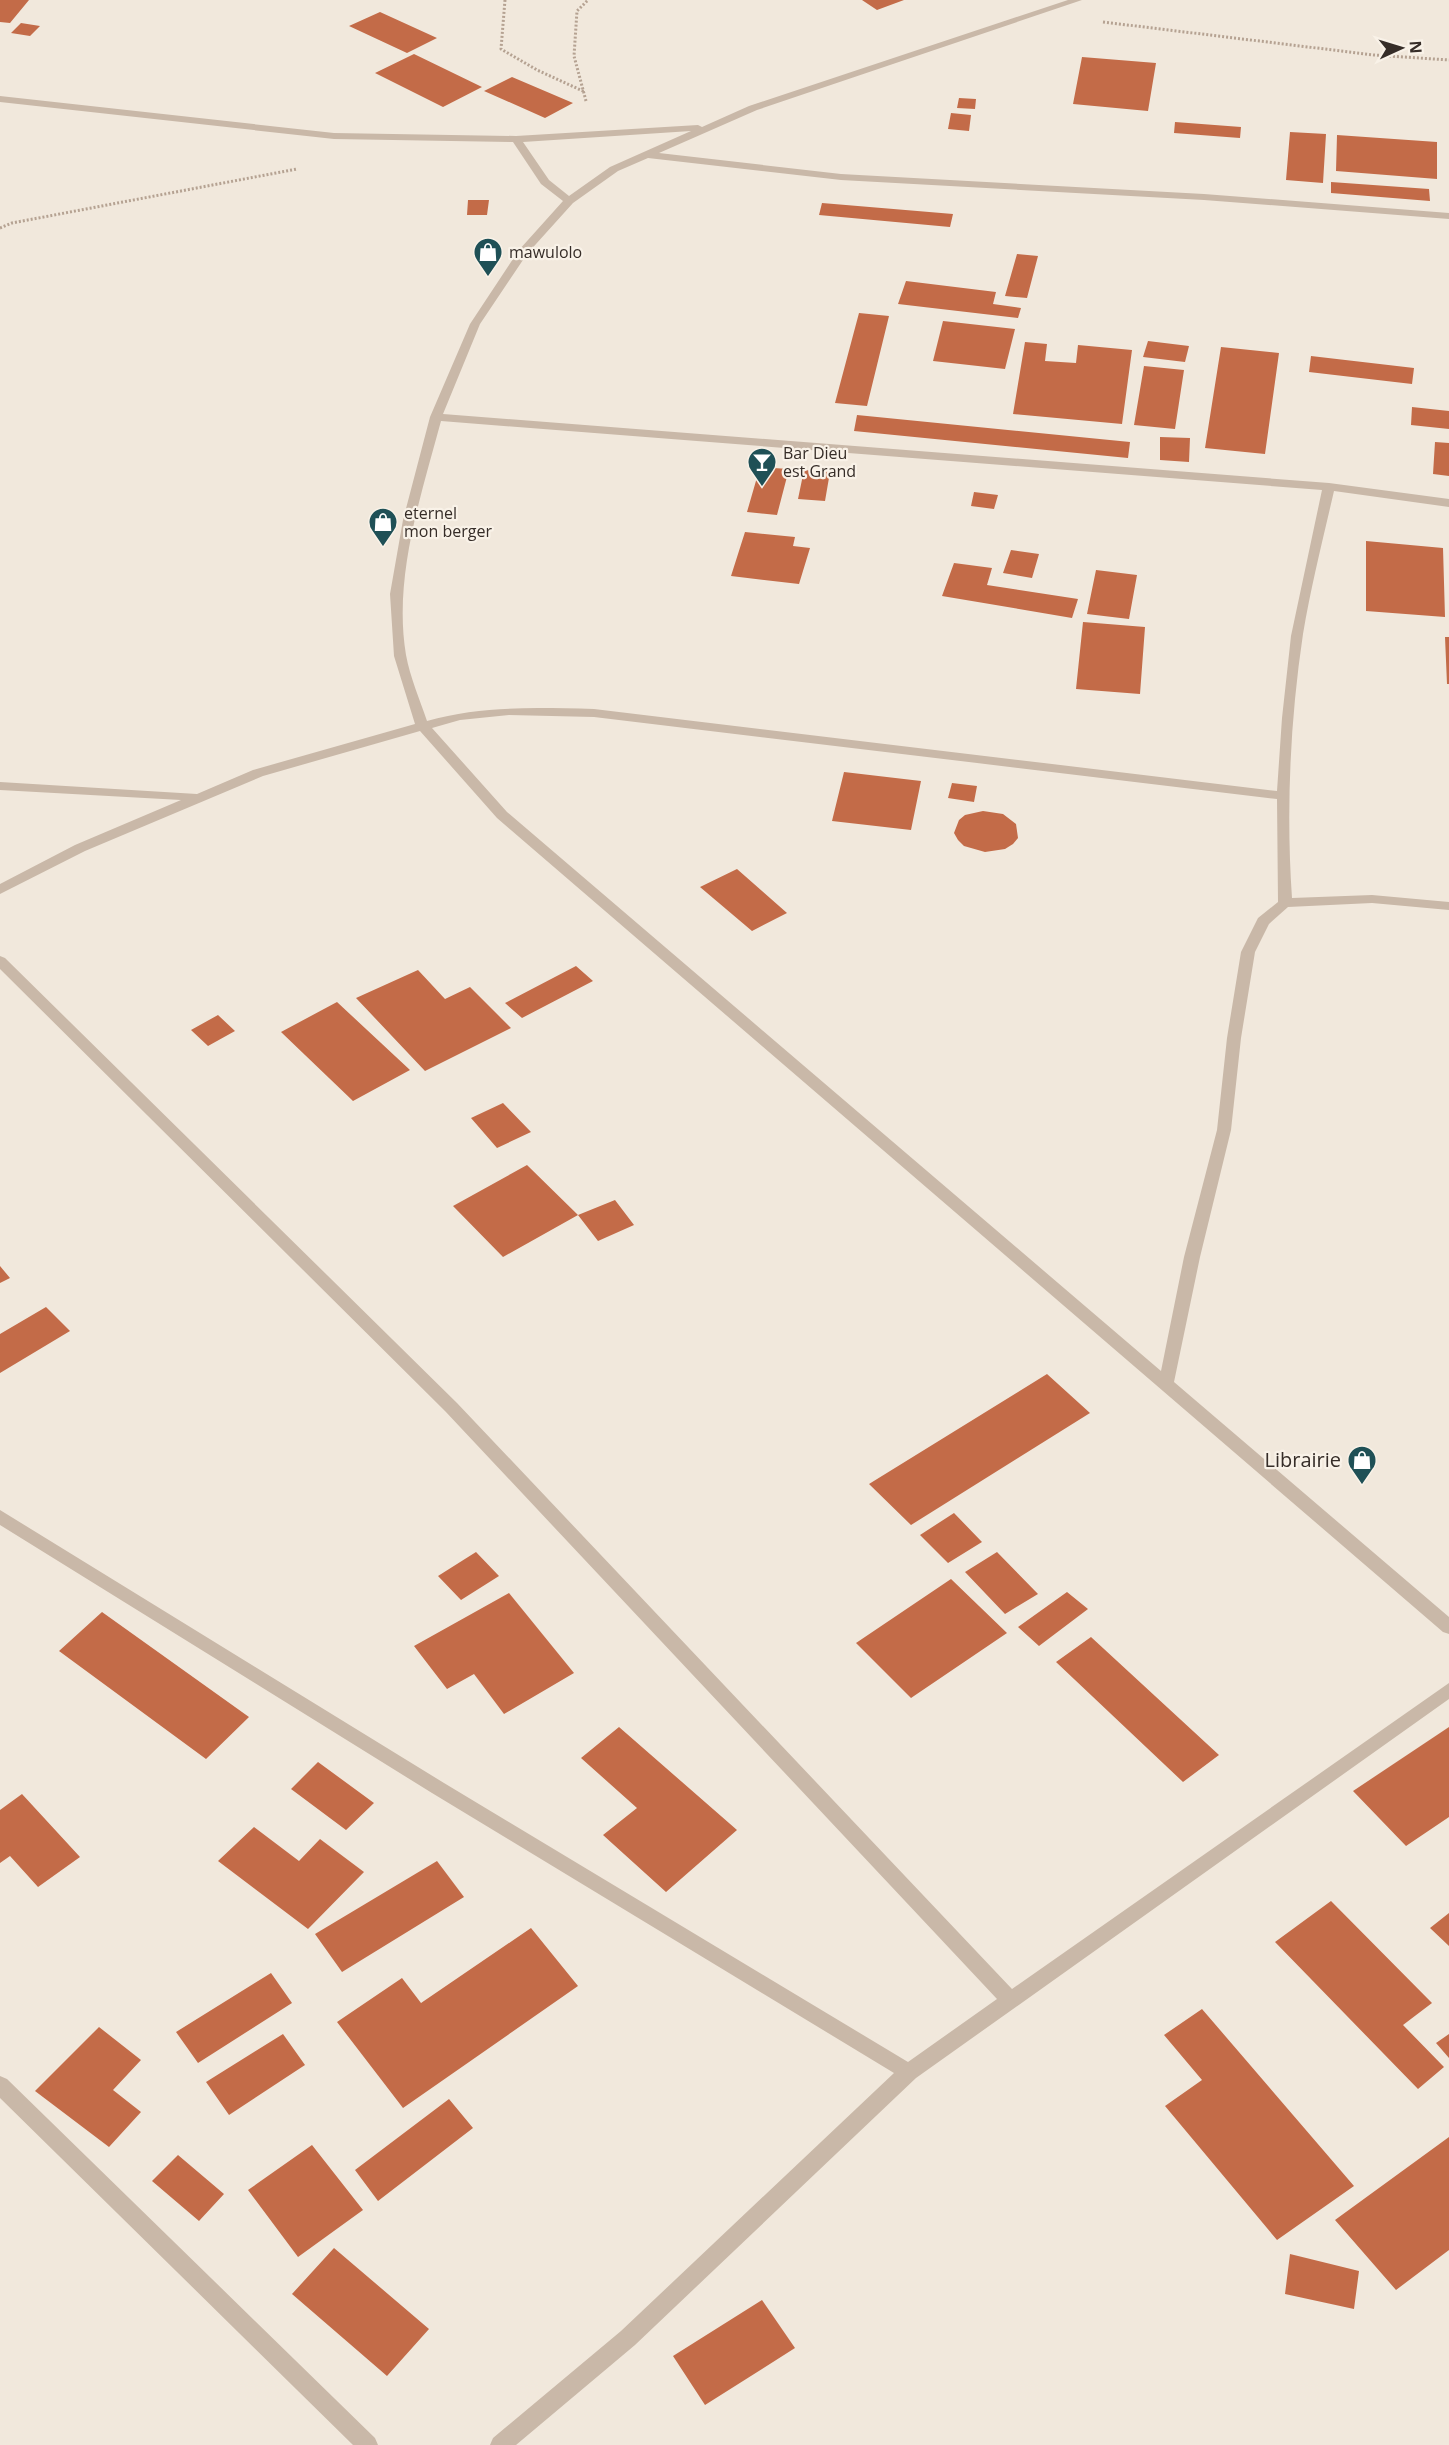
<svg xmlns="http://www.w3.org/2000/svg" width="1449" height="2445" viewBox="0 0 1449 2445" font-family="'Open Sans',sans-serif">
<rect width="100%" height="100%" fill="#f1e8dc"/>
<path fill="#c36b48" d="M 0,0 L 29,0 L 10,23 L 0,22 Z
M 862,0 L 904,0 L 877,10 Z
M 380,12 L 437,38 L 407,53 L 349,26 Z
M 21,23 L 40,26 L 30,36 L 11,33 Z
M 414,54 L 482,87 L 443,107 L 375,73 Z
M 1082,57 L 1156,63 L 1148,111 L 1073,104 Z
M 512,77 L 573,103 L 545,118 L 484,91 Z
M 959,98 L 976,99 L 975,109 L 957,108 Z
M 951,113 L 971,115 L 969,131 L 948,129 Z
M 1175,122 L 1241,127 L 1240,138 L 1174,133 Z
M 1290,132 L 1326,134 L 1323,183 L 1286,180 Z
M 1337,135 L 1437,142 L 1437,179 L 1336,171 Z
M 1331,182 L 1429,189 L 1430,201 L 1331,193 Z
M 468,200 L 489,200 L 487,215 L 467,215 Z
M 822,203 L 953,214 L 950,227 L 819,215 Z
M 1017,254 L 1038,256 L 1027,298 L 1005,296 Z
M 906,281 L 996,292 L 993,304 L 1021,308 L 1018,318 L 898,304 Z
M 859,313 L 889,316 L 867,406 L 835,403 Z
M 943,321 L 1015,329 L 1005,369 L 933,361 Z
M 1148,341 L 1189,346 L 1185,362 L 1143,357 Z
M 1025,342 L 1047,344 L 1045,361 L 1076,363 L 1078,345 L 1132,350 L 1122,424 L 1013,414 Z
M 1221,347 L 1279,353 L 1265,454 L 1205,448 Z
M 1311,356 L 1414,368 L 1412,384 L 1309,372 Z
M 1144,366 L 1184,370 L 1175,429 L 1134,425 Z
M 1412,407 L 1449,411 L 1449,429 L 1411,425 Z
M 857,415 L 1130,442 L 1128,458 L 854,431 Z
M 1160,437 L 1190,438 L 1189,462 L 1160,460 Z
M 1435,442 L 1449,443 L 1449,476 L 1433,474 Z
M 760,467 L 789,469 L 777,515 L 747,512 Z
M 804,470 L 830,472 L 825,501 L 798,499 Z
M 974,492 L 998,495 L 994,509 L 971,506 Z
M 745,532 L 795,537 L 793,546 L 810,548 L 799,584 L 731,576 Z
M 1366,541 L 1443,548 L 1445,617 L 1366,611 Z
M 1011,550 L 1039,554 L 1032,578 L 1003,573 Z
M 954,563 L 992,568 L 987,585 L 1078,599 L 1072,618 L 942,596 Z
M 1096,570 L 1137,575 L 1129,619 L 1087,614 Z
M 1083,622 L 1145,627 L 1140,694 L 1076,689 Z
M 1445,637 L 1449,637 L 1449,684 L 1447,684 Z
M 844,772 L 921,781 L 911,830 L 832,821 Z
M 952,783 L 977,786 L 974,802 L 948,798 Z
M 983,811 L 1003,814 L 1016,824 L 1018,838 L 1013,844 L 1005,849 L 985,852 L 964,846 L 958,840 L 954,833 L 959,820 L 965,815 Z
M 737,869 L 787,913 L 752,931 L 700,887 Z
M 576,966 L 593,981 L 522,1018 L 505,1003 Z
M 418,970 L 445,999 L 470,987 L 511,1028 L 425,1071 L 356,998 Z
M 337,1002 L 410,1070 L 353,1101 L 281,1032 Z
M 218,1015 L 235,1031 L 208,1046 L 191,1030 Z
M 503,1103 L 531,1132 L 497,1148 L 471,1118 Z
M 527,1165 L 578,1215 L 615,1200 L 634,1225 L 598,1241 L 578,1215 L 503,1257 L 453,1206 Z
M 0,1266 L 10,1278 L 0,1283 Z
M 46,1307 L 70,1331 L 0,1373 L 0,1334 Z
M 1047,1374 L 1090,1413 L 911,1525 L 869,1484 Z
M 954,1513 L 982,1542 L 948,1563 L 920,1535 Z
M 476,1552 L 499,1576 L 461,1600 L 438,1576 Z
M 997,1552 L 1038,1594 L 1005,1614 L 965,1572 Z
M 951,1579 L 1007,1633 L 911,1698 L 856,1643 Z
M 1067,1592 L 1088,1609 L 1039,1646 L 1018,1627 Z
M 509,1593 L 574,1673 L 504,1714 L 474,1674 L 447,1689 L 414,1646 Z
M 102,1612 L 249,1717 L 206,1759 L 59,1651 Z
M 1091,1637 L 1219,1755 L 1183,1782 L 1056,1662 Z
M 619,1727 L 737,1830 L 666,1892 L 603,1835 L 637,1808 L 581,1758 Z
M 1449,1727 L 1449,1817 L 1406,1846 L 1353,1791 Z
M 318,1762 L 374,1803 L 346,1830 L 291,1789 Z
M 22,1794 L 80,1857 L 38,1887 L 10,1856 L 0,1863 L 0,1810 Z
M 254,1827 L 299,1861 L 320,1839 L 364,1872 L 308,1929 L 218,1861 Z
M 437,1861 L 464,1897 L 342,1972 L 315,1934 Z
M 1331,1901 L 1432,2003 L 1403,2025 L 1444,2067 L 1418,2089 L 1275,1942 Z
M 1449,1913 L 1449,1946 L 1430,1928 Z
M 531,1928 L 578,1986 L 403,2108 L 337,2022 L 402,1978 L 421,2003 Z
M 271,1973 L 292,2003 L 198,2063 L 176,2032 Z
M 1202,2009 L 1354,2186 L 1277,2240 L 1165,2106 L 1202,2080 L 1164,2035 Z
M 99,2027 L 141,2060 L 113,2090 L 141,2112 L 109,2147 L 35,2091 Z
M 283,2034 L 305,2065 L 229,2115 L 206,2082 Z
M 1449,2034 L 1449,2058 L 1436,2043 Z
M 449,2099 L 473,2128 L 378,2201 L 355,2170 Z
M 1449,2137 L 1449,2250 L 1396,2290 L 1335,2220 Z
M 312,2145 L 363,2210 L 298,2257 L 248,2190 Z
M 178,2155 L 224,2194 L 199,2221 L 152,2181 Z
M 334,2248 L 429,2329 L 387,2376 L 292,2294 Z
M 1290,2254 L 1359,2271 L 1354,2309 L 1285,2294 Z
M 762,2300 L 795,2348 L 705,2405 L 673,2356 Z"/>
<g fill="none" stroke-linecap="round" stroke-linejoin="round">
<path stroke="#b5a292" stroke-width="3" stroke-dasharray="2 2" stroke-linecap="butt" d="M 505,0 L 501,49 L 537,70 L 585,92
M 1103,22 L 1374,55 L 1449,60
M 586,101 L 574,56 L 577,11 L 588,0
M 0,228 L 12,223 L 297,169"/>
<path fill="#c9b8a8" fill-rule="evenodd" d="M 1068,0 L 1082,0 L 757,110 L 659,153 L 841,174 L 1204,194 L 1449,213 L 1449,219 L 1204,200 L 841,180 L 648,158 L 618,171 L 573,203 L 527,254 L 480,324 L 443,414 L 1329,483 L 1449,499 L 1449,507 L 1334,491 C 1323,539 1311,586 1303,634 C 1290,721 1286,811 1292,898 L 1372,895 L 1449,902 L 1449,910 L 1372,903 L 1288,907 L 1269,924 L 1255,952 L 1241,1038 L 1231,1130 L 1200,1257 L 1174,1382 L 1449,1617 L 1449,1634 L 1443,1632 L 497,818 L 420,731 L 263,776 L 85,851 L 0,894 L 0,884 L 75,845 L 181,800 L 0,790 L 0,782 L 197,794 L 253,770 L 415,724 L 394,656 L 390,594 L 403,520 L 430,417 L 470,324 L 519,250 L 563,201 L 541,184 L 513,142 L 334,139 L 0,102 L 0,96 L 334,133 L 516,136 L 698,125 L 702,127 L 749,106 ZM 691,131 L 610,167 L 569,196 L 549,180 L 523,142 ZM 441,421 L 1322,490 L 1291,636 L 1282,718 L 1277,791 L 594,709 C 537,708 483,705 427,721 C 420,700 410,677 406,655 C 393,577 421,496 441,421 ZM 509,715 L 594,717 L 1277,799 L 1278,902 L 1258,918 L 1241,952 L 1227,1038 L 1217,1130 L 1184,1257 L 1161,1371 L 507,812 L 432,728 L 460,720 Z
M 0,956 L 5,958 L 457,1403 L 1012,1989 L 1449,1683 L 1449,1699 L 916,2078 L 635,2345 L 516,2445 L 490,2445 L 493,2438 L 621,2331 L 894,2073 L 432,1793 L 0,1525 L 0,1510 L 444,1783 L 908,2062 L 997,1999 L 445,1411 L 0,969 Z
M 0,2076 L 7,2079 L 375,2438 L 378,2445 L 353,2445 L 0,2098 Z"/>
</g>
<defs>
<g id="shop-pin" transform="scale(1.5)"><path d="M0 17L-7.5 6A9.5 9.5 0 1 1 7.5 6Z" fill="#1f5056" stroke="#f9f2e8"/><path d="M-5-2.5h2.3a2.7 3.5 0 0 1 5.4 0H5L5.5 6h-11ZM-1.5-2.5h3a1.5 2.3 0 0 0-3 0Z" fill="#fff"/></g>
<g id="bar-pin" transform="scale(1.5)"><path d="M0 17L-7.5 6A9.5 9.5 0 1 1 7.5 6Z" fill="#1f5056" stroke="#f9f2e8"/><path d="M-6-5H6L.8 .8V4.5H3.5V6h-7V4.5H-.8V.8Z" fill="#fff"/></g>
</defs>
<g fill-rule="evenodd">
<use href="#shop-pin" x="488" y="252"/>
<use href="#bar-pin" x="762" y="462"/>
<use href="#shop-pin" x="383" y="522"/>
<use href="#shop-pin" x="1362" y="1460"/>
</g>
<g text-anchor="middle" stroke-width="4.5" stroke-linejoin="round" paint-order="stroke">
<g font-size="16" fill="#362d28" stroke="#f9f2e8" text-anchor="start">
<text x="509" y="258">mawulolo</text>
<text x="783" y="459">Bar Dieu<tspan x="783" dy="18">est Grand</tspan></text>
<text x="404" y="519">eternel<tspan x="404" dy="18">mon berger</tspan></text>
</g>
<g font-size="20" fill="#362d28" stroke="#f9f2e8" text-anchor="end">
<text x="1341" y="1467">Librairie</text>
</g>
</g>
<g transform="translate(1401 48) rotate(86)" stroke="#f9f2e8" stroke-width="4.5" paint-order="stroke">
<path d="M0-4.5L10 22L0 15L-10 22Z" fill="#362d28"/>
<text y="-9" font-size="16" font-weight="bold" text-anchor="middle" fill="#362d28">N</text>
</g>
</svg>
